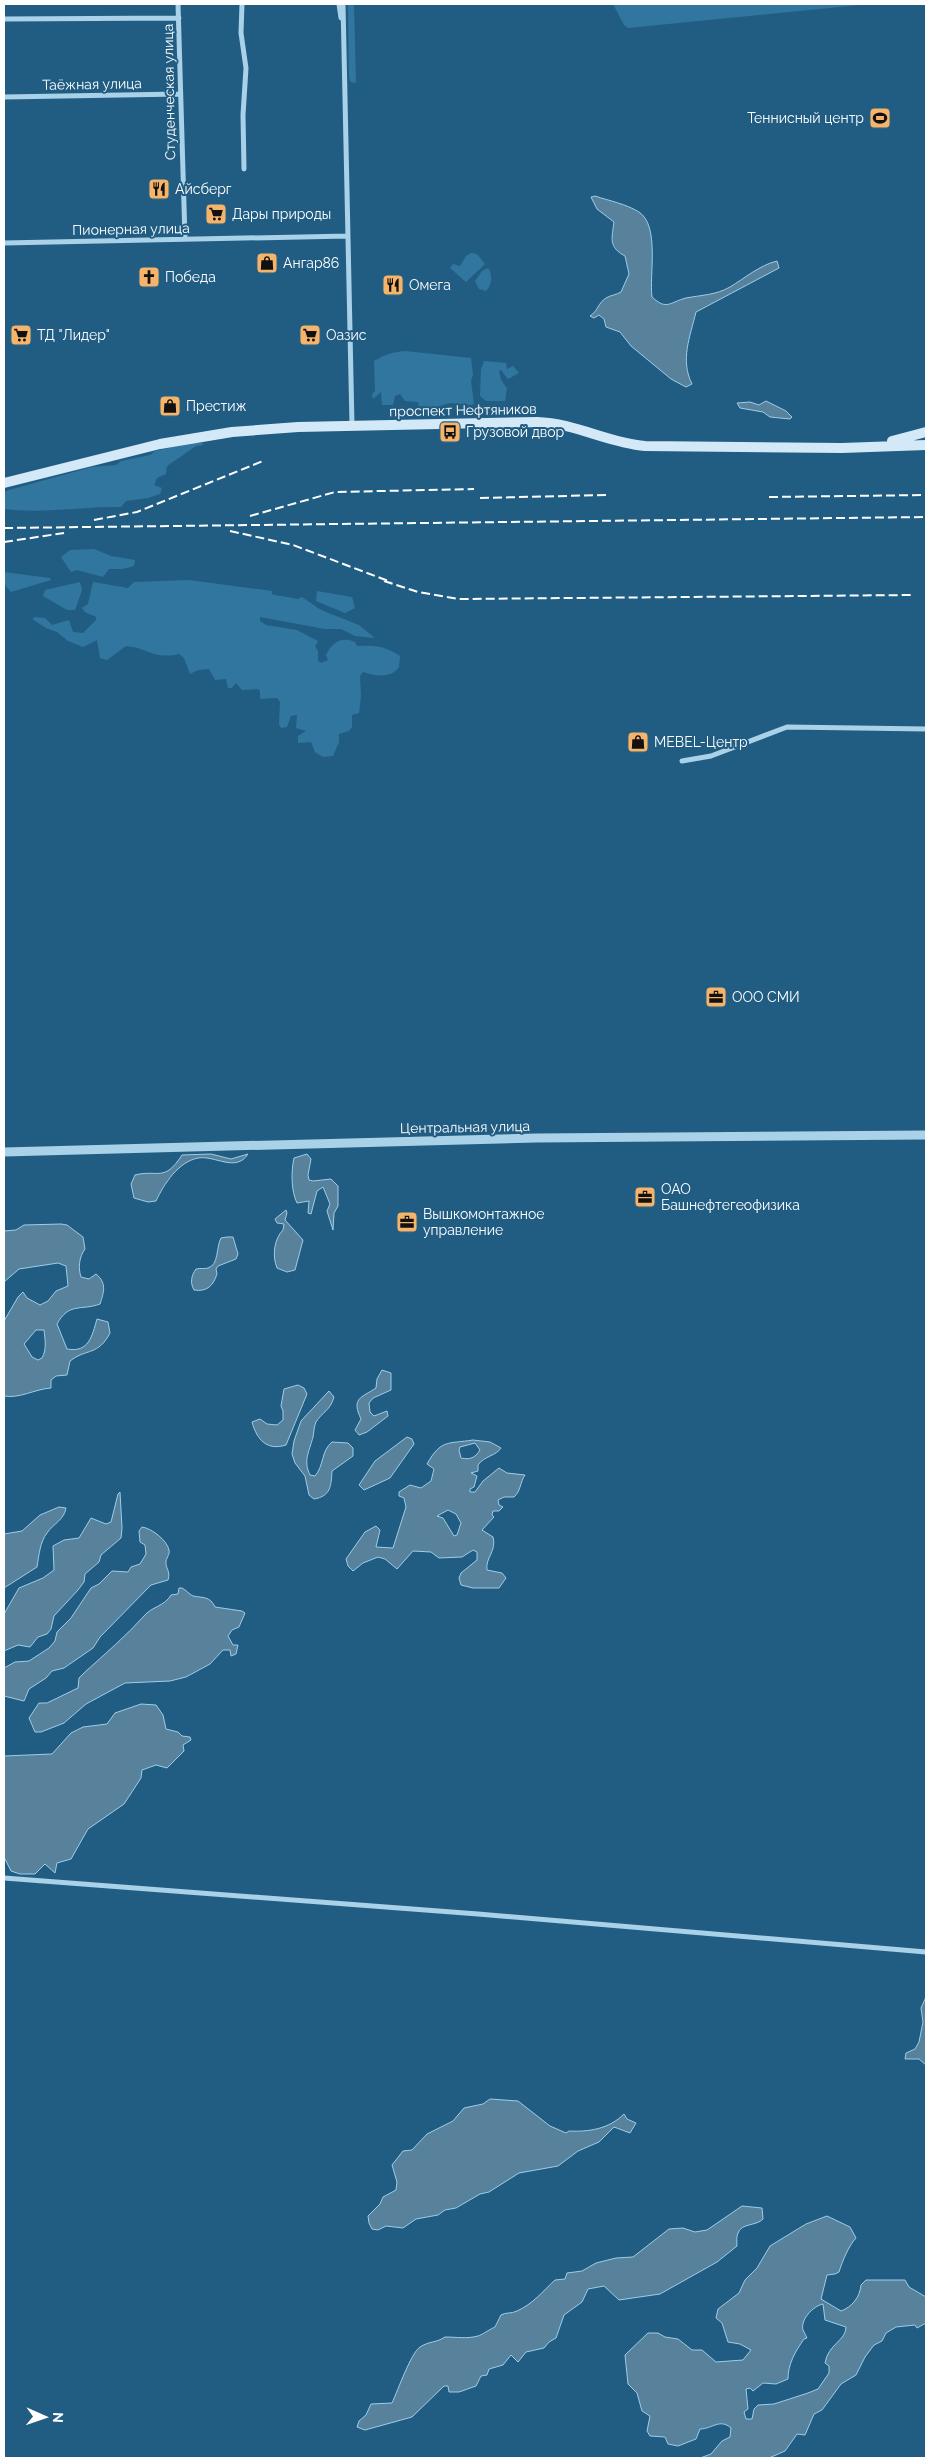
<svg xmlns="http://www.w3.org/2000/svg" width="930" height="2462" viewBox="0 0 930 2462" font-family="Raleway,sans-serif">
<rect width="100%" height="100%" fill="#215d83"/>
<path fill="#31769f" d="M 348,4 L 354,4 L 356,83 L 351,82 L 349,78 Z
M 613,4 L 870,4 L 628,28 L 624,25 Z
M 471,253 L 477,254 L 485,264 L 466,282 L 450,268 L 453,264 L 460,266 L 466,256 Z
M 488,268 C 493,274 492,285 486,291 L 479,289 L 475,281 L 482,271 Z
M 405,351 L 471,358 L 473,375 L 471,381 L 474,404 L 471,405 L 450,403 L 434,408 L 419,406 L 418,402 L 405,401 L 400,394 L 395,396 L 393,405 L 382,405 L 381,392 L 373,399 L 372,394 L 375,391 L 374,361 C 384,355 392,352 405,351 Z
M 484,361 L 506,363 L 507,369 L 513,366 L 519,373 L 508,379 L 501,370 L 499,371 L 501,380 L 507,388 L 505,401 L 486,401 L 480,396 L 481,369 Z
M 191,443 L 203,443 L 203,445 L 196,446 L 167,466 L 166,474 L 157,478 L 154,485 L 162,488 L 160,494 L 148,498 L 126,501 L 121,507 C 83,506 44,514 4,509 L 4,492 L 9,490 L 92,467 L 116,465 L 121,461 L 150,455 L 155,451 Z
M 94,549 L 111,556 L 135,560 L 134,566 L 122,569 L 109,569 L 103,577 L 77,570 L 71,572 L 61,557 L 70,550 Z
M 4,572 L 50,578 L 51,580 L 11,592 L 4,584 Z
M 189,580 L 272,591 L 272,594 L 275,595 L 298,599 L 302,597 L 321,610 L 359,625 L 375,638 L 355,636 L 341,629 L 325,629 L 260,617 L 260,621 L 266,625 L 297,630 L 316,640 L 318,642 L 315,646 L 318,651 L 318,661 L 321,663 L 328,660 L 326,655 C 332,642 342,636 355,642 L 357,646 C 373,645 386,646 400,656 L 399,667 C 391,679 374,676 363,672 L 360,676 L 361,696 L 359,713 L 352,715 L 352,727 L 349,731 L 339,734 L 339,742 L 333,756 L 323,757 L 315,752 L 311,742 L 298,743 L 298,736 L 306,731 L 296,728 L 297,715 L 291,716 L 287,727 L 281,728 L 279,724 L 280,702 L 277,698 L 260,699 L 260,691 L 258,689 L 242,690 L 236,683 L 232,688 L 228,688 L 226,679 L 215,680 L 209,669 L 198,670 L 190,674 L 184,658 L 179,654 C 152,660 147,647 126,646 L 107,660 L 100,658 L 97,640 L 83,647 L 68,641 L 57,632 L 46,628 L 32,619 L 35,617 L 45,618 L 52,625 L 69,620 L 73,632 L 83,633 L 96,620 L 96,617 L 85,612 L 82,608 L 88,604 L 93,582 L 128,588 L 134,582 Z
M 80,582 L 82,590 L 75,610 L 67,610 L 43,596 L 45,590 Z
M 317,591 L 352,597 L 355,608 L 345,613 L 316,601 Z"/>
<path fill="#58829c" stroke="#9cceea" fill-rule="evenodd" d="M 595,196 C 610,201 626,204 639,212 C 660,226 649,275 652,297 C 667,311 670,302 686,298 C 702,295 716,295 730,287 C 745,278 760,265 777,261 L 779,268 L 696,312 C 690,337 680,360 692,384 L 686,387 L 671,379 L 631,346 L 620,332 L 606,327 L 604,319 L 599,315 L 594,318 L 590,316 C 598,311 598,303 606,298 C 611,295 616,295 621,292 L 629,274 L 625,256 C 608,247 612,238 614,222 L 597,209 L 591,197 Z
M 766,401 L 786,411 L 792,417 L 790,419 L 770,417 L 763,412 L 740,408 L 737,403 L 750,402 L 759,405 Z
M 211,1154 L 231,1159 L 248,1154 C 236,1173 215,1155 198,1158 C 178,1162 164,1184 156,1201 L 148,1202 L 134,1198 L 131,1184 L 135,1175 C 158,1169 164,1183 182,1155 Z
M 307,1154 L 311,1159 L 308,1175 L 309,1180 L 313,1181 L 331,1179 L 338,1186 L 338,1206 L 334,1213 L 333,1230 L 327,1211 L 330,1204 L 323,1187 L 317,1191 L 311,1214 L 308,1213 L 309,1201 L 297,1203 C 291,1191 291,1171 294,1158 Z
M 286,1210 L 287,1213 L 285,1220 L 303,1240 L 295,1270 L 287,1272 L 277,1268 C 272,1256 274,1239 283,1230 L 284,1224 L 277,1223 L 275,1219 Z
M 61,1224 L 67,1225 L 83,1237 L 85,1249 C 79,1257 78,1268 81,1277 L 89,1279 L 96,1274 C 107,1283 104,1292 100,1304 C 81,1311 69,1302 57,1324 L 67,1349 C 89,1353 92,1336 97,1319 L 108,1322 L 110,1333 C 98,1356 87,1348 70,1361 L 67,1375 L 56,1376 L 51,1380 L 51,1388 C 35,1389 19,1399 4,1396 L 4,1321 L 18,1297 L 23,1292 L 27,1298 L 40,1305 L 48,1301 L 56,1291 L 68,1286 L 66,1266 L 58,1263 L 19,1269 L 4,1282 L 4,1231 L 16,1230 L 24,1225 ZM 36,1330 L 44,1330 C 45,1339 47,1349 42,1358 L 38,1360 L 32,1357 L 24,1344 Z
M 227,1237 L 233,1237 L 238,1254 L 236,1259 L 218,1266 L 216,1269 L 217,1274 C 213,1286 207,1292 194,1290 C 190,1283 191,1276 196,1269 C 200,1268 205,1269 208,1268 C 219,1265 216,1247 221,1238 Z
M 382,1370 L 391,1373 L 391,1390 L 373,1398 L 369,1403 L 370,1412 L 374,1416 L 387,1411 L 388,1416 L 367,1432 L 359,1435 L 355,1430 L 361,1419 C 351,1398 361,1398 376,1388 L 377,1379 Z
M 298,1385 L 304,1388 L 307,1394 L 286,1445 C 267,1451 257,1440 252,1422 L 260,1419 L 267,1424 L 277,1425 L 283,1420 L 283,1411 L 281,1406 L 284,1389 Z
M 329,1391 L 334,1397 C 330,1411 323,1411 316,1422 C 314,1426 314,1432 313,1437 C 309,1452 303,1461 310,1475 L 315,1476 C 324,1466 321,1451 332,1442 L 348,1443 L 353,1448 L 353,1456 L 332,1471 C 331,1486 331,1496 314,1499 L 309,1495 L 305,1476 L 295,1463 L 292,1454 L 294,1441 L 301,1421 Z
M 407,1437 L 412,1439 L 414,1444 L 390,1478 L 364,1490 L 359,1485 L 375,1461 Z
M 473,1440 L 490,1442 L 501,1448 C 496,1456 484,1456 478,1465 L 478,1471 L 471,1473 L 477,1476 L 474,1487 L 470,1489 L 470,1492 L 475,1492 L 483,1481 L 499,1468 L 507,1473 L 525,1475 C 520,1482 521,1491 514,1497 L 504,1497 L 498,1500 L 499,1505 L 503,1507 L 499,1511 L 493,1511 L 492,1515 L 494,1517 L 482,1530 L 493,1537 C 497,1551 485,1558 487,1570 L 502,1573 L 506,1578 L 499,1588 L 473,1588 L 461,1585 L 459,1578 L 461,1573 L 477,1560 L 477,1552 L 473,1550 L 462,1557 L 439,1558 L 431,1552 L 413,1551 L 397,1569 L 385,1559 L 378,1557 L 363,1563 L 353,1571 L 348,1566 L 346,1559 L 365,1532 L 376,1526 L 380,1530 L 376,1547 L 393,1548 L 406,1507 L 404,1498 L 399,1496 L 399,1492 L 410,1485 L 421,1488 L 431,1481 L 434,1469 L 427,1464 C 441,1439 448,1444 473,1440 ZM 475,1443 L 480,1450 C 475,1458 470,1460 461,1458 L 459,1450 L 460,1447 ZM 448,1510 L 456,1514 L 461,1523 L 457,1535 L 454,1536 L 443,1518 L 437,1516 Z
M 120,1492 L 122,1528 L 121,1538 L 101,1555 L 99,1562 L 85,1574 L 84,1582 L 78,1590 L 54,1616 L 51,1629 L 47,1634 L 38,1637 L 30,1647 L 18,1645 L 4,1651 L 4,1614 L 19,1588 L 43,1578 L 54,1570 L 53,1546 L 64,1540 L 79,1538 L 91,1518 L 106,1524 L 111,1522 L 118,1494 Z
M 59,1507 L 66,1508 C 64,1520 54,1523 47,1533 C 40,1542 39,1555 37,1567 L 4,1588 L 4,1534 L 22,1531 L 40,1515 Z
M 142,1527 C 151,1528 167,1540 169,1550 C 170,1554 167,1557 166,1561 C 165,1568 171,1571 168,1580 L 151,1585 L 100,1637 L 93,1648 L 64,1668 L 52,1671 L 46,1678 L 29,1689 L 24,1701 L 4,1696 L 4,1668 L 15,1662 L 29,1661 L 49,1648 L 55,1641 L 57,1632 L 71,1618 L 91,1588 L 99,1584 L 112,1571 L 128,1572 L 131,1567 L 140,1564 L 146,1554 L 145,1545 L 140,1542 L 139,1531 Z
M 179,1588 L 182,1588 C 186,1590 189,1594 193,1596 C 203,1598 210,1596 215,1607 L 242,1611 L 245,1613 L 239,1627 L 232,1630 L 228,1636 L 233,1645 L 238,1645 L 236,1654 L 231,1656 L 230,1650 L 223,1650 L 210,1664 L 186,1677 L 170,1681 L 125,1683 L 86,1704 L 64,1723 L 41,1732 L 35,1732 L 29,1718 L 39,1703 L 47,1703 L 78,1688 L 79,1678 L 85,1672 C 106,1653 126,1636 144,1616 C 151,1607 165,1606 171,1595 L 178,1594 Z
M 141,1704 L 156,1705 L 163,1715 L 166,1729 L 178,1732 L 182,1736 L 190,1737 L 191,1740 L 183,1745 L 184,1751 L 167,1768 L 156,1765 L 142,1770 L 141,1778 L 124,1804 L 88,1829 L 71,1859 L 57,1863 L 55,1873 L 45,1864 L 35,1874 L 20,1874 L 11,1871 L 4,1857 L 4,1756 L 52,1754 L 71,1733 L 83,1727 L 107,1724 L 115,1713 Z
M 926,1997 L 926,2065 L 919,2059 L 905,2059 L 906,2053 L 915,2049 L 919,2042 L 923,2022 L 921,2008 Z
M 490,2099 L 518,2101 L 550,2126 L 566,2133 L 569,2131 C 589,2132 609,2129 624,2114 L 627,2119 L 636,2123 L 630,2133 L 614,2127 L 599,2142 L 578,2151 L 558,2166 L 519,2173 L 489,2192 L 480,2194 L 456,2208 L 445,2210 L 438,2215 L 416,2219 L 403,2228 L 386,2226 L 378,2230 L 372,2229 L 369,2223 L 368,2216 L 380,2204 L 383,2197 L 396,2190 L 397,2182 L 392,2165 L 403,2151 L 412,2150 L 427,2134 L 453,2121 L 464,2108 L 483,2104 Z
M 742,2206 L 762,2208 L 763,2219 C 757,2226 741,2223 738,2233 C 736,2237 737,2242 737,2246 L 717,2262 L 660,2294 L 619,2300 L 604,2286 L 588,2289 L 582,2302 L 564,2315 L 556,2338 L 549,2342 L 544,2348 L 526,2352 L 518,2362 L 511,2355 L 503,2365 L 489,2369 L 487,2375 L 481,2376 L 476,2386 L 459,2392 L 449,2392 L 448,2386 L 444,2386 L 412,2417 L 365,2430 L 357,2427 L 359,2421 L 366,2415 L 371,2404 L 392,2403 C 398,2390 411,2353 420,2347 C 429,2341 436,2343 445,2337 C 456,2337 467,2339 478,2336 C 480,2336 492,2328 495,2327 L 501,2315 C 506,2312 511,2314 517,2311 C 533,2304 543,2291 555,2280 L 565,2279 L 567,2273 L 582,2271 L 596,2263 L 616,2258 L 633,2257 L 669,2229 L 683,2228 L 695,2232 L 707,2230 Z
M 827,2216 L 850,2227 L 856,2238 C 849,2245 842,2262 839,2272 L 835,2274 L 827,2275 L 821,2299 L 841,2311 C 852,2307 860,2297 861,2285 L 866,2280 L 905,2280 L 909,2287 L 926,2297 L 926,2323 L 917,2328 L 915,2325 L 896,2327 L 886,2333 L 882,2341 L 874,2345 L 865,2357 L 856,2375 L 841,2384 L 822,2410 L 814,2414 L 805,2435 L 797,2434 L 785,2451 L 769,2458 L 700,2458 L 711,2454 L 722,2441 L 730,2437 L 731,2428 C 720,2418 712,2429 700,2429 L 696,2439 L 678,2446 L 668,2444 L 665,2437 L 650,2436 L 647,2431 L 650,2416 L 642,2411 L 637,2393 L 628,2384 L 625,2355 L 648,2333 L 658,2333 L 665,2337 L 678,2339 L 692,2350 L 702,2350 L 716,2362 L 743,2360 L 751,2350 L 740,2344 L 728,2342 L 722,2323 L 716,2318 L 718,2309 L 739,2293 L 745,2280 L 757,2268 L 770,2246 L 806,2224 ZM 823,2304 L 825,2320 L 846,2327 C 846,2341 828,2344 825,2363 L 829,2366 L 829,2373 L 818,2389 L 808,2393 L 774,2404 L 758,2405 L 754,2409 L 752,2419 L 746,2419 L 744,2412 L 748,2409 L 746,2389 L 750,2388 L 753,2391 L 763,2383 L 776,2384 L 788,2379 C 788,2364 795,2352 804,2339 L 807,2338 C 806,2335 804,2333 803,2330 C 800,2320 813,2306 823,2304 Z"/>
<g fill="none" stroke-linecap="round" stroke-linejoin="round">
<path stroke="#a9d1e8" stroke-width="5" d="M 178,4 L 185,239
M 242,4 L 241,33 L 246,68 L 243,115 L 244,169
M 339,4 L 341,18
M 343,4 L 352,425
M 4,19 L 179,18
M 4,97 L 180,94
M 4,243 L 348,236
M 682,761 L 711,756 L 787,727 L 926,729
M 4,1878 L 478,1914 L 926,1952"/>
<path stroke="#a9d1e8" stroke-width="9" d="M 4,1152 L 536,1138 L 926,1135"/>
<path stroke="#d3e9f7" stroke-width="10" d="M 892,441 L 926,432
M 4,483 L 160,444 L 232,432 L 298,427 L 537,422 C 575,423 608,443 645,446 L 842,448 L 926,445"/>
<path stroke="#fff" stroke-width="2" stroke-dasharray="9 4" stroke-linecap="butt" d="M 769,497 L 926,495
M 480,498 L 606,495
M 250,516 L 335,492 L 474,489
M 94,520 L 137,512 L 263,461
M 4,528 L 926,517
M 230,531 L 293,545 L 391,582
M 4,542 L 64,533
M 384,581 L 418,592 L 459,599 L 914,595"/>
</g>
<defs>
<g id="stadium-square" transform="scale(1.125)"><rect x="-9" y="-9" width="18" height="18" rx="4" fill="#f5b46a" stroke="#215d83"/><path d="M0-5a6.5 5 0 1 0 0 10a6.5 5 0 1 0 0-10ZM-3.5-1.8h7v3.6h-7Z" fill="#111"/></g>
<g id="restaurant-square" transform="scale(1.125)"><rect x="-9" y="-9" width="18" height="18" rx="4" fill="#f5b46a" stroke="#215d83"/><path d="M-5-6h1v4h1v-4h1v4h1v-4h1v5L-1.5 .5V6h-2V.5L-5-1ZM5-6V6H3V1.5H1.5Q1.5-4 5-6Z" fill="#111"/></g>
<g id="supermarket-square" transform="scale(1.125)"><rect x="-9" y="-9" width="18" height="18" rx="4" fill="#f5b46a" stroke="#215d83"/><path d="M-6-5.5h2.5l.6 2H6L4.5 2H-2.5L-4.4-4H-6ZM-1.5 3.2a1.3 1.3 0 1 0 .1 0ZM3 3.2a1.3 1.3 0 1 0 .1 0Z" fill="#111"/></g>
<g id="shop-square" transform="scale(1.125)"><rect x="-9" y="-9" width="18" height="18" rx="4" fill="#f5b46a" stroke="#215d83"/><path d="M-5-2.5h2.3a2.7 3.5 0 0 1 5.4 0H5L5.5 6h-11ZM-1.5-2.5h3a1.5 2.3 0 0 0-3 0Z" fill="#111"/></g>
<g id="church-square" transform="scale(1.125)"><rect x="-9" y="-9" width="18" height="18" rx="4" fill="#f5b46a" stroke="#215d83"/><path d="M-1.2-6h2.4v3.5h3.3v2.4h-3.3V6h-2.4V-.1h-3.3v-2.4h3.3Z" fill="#111"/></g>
<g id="bus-square" transform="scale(1.125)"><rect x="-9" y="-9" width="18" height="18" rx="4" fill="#f5b46a" stroke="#215d83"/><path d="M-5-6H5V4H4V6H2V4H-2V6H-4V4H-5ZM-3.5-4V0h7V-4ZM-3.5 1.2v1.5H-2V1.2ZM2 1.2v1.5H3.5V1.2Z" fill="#111"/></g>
<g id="office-square" transform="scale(1.125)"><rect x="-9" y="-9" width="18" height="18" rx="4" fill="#f5b46a" stroke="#215d83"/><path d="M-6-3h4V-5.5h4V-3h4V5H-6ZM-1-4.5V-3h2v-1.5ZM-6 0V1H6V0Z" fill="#111"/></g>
</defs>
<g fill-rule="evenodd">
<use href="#stadium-square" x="880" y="118"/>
<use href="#restaurant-square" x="159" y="189"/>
<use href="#supermarket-square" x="216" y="214"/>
<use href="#shop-square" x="267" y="263"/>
<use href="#church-square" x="149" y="277"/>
<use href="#restaurant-square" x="393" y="285"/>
<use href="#supermarket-square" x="21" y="335"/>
<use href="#supermarket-square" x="310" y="335"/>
<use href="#shop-square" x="170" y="406"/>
<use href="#bus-square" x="450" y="432"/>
<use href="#shop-square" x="638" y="742"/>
<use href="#office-square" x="716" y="997"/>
<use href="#office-square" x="645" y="1197"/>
<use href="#office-square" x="407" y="1222"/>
</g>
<g text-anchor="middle" stroke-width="4" stroke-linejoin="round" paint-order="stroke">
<g font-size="14" fill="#fff" stroke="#215d83">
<text transform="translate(92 84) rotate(-1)" y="5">Таёжная улица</text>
<text transform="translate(169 92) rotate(-91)" y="5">Студенческая улица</text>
<text transform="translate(131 229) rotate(-1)" y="5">Пионерная улица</text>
<text transform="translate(463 410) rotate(-1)" y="5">проспект Нефтяников</text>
<text transform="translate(465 1127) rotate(-1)" y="5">Центральная улица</text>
</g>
<g font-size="14" fill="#fff" stroke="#215d83" text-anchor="start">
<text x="864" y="123" text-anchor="end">Теннисный центр</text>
<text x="175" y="194">Айсберг</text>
<text x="232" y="219">Дары природы</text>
<text x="283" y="268">Ангар86</text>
<text x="165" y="282">Победа</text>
<text x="409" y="290">Омега</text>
<text x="37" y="340">ТД "Лидер"</text>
<text x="326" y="340">Оазис</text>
<text x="186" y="411">Престиж</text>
<text x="466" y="437">Грузовой двор</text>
<text x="654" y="747">MEBEL-Центр</text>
<text x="732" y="1002">ООО СМИ</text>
<text x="661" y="1194">ОАО<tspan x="661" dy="16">Башнефтегеофизика</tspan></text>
<text x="423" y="1219">Вышкомонтажное<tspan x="423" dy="16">управление</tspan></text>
</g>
</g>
<rect width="930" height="2462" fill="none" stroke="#ffffff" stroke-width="10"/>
<g transform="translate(45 2417) rotate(92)" stroke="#215d83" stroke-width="4" paint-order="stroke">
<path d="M0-4L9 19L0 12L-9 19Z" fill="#ffffff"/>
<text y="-8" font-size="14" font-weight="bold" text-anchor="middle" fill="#ffffff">N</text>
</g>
</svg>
